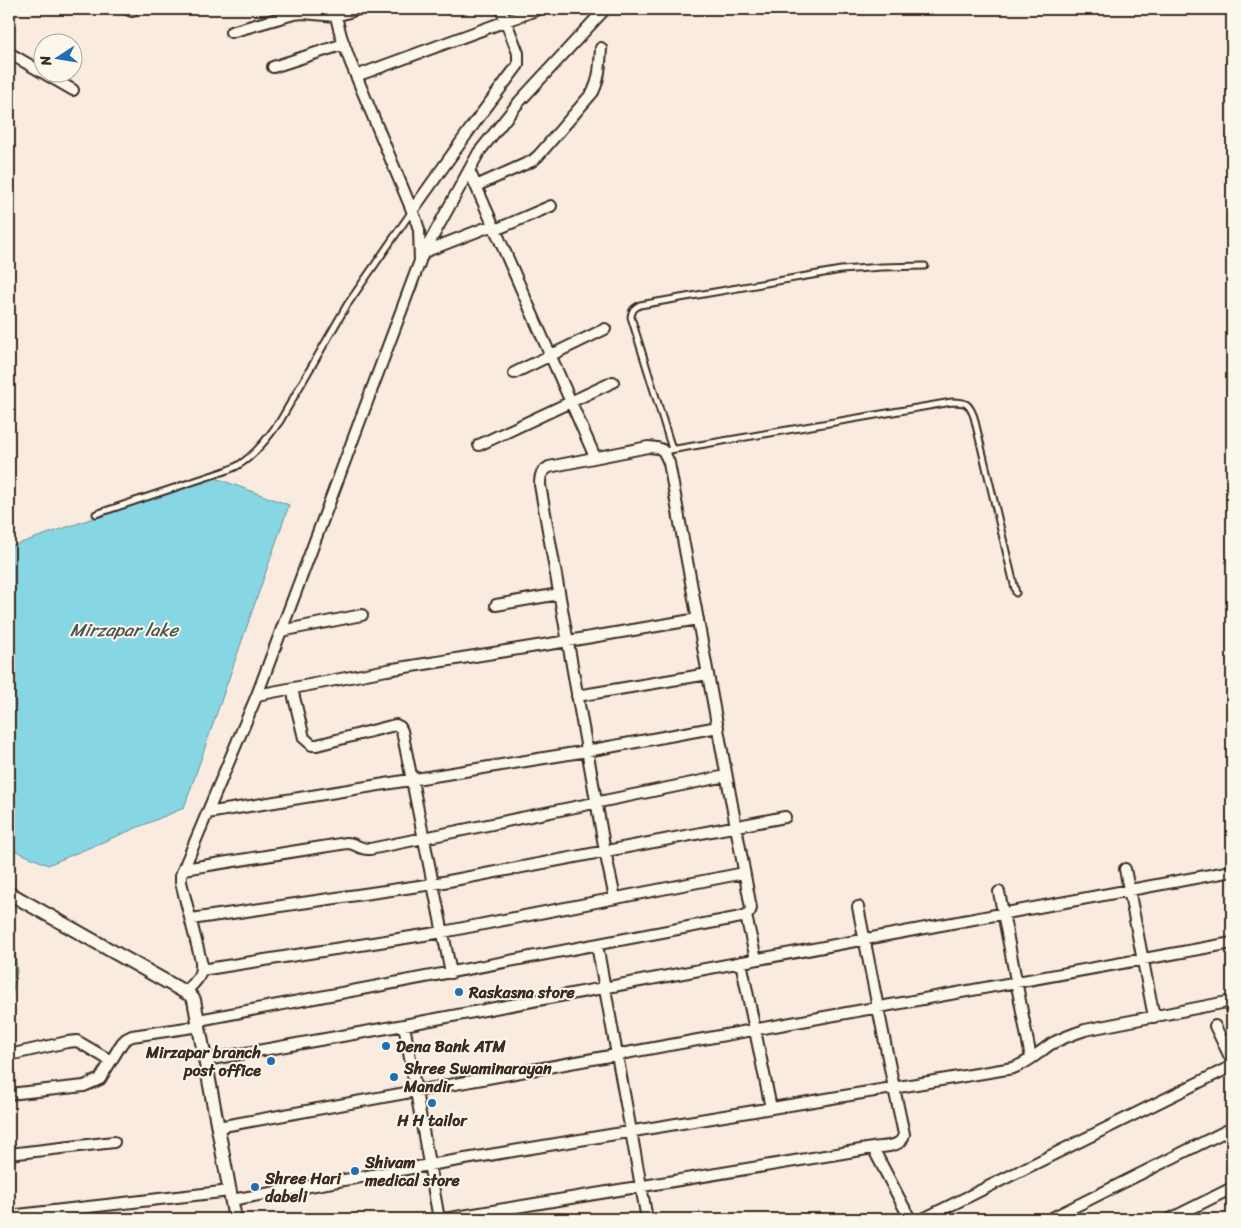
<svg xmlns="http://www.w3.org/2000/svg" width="1241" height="1228" viewBox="0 0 1241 1228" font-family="Sriracha,sans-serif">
<rect width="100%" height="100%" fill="#faebe0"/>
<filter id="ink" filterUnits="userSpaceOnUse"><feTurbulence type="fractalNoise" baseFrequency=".02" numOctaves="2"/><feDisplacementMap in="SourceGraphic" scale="10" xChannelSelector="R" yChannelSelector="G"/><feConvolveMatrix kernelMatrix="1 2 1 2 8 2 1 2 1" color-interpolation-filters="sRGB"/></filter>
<g filter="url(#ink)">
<path fill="#a1dfa7" stroke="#6e8462" d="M 9,925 L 13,931 L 17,972 L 9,1008 Z"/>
<path fill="#87d6e4" stroke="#699195" d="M 213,477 L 289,505 L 184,808 L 48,865 L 9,848 L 9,547 Z"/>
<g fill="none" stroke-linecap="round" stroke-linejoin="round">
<g stroke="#3b2a1e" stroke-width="9">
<path id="service" d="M 672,449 L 631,317 C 632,310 634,308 640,305 L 841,270 L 882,267 L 925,266
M 664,451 L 952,402 C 966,402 969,403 974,417 L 1016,593
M 96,514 L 222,472 C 228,470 235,468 240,464 C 256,454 269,436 280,421 L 347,305 L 412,211"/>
</g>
<g stroke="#3b2a1e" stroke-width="14">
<path id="minor" d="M 127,9 L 132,11
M 231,32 L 294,14 L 303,13 L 336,16 L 358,9
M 9,53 L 73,90
M 273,67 L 344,44
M 356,76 L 539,9
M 469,170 L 595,457
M 476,186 L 532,161 L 538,156 L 545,148 L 593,92 C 600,78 600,63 601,48
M 412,211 L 476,121 L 518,65 L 518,53 L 501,9
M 495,230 L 551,206
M 424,252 L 493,225
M 421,258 L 479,152 L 519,102 L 605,9
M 514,373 L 605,329
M 479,445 L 613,382
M 496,605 L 559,594
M 281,631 L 362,615
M 292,689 L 304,738 L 312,745 L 317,745 L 391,726 L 396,725 L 400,727 L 402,731 L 451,973
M 257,695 L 387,670 L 568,641 L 698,619
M 577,696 L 708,674
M 207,813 L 587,751 L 718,727
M 184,869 L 347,843 C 357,843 358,850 370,849 L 726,776
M 1125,869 L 1154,1017
M 999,892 L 1031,1058
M 858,907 L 894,1088 L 904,1134 C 902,1148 884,1146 873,1148
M 746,916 L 756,959
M 191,919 L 433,884 L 785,817
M 597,945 L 647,1219
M 741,962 L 771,1108
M 201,970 L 443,932 L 744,873
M 185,992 C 196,981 202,978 201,961 L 181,882 L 181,875 L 257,695 L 420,261 L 419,230 L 416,220 L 350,61 L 341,36 L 334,9
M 199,1020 L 741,917 C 746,915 750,914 751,908 L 669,463 C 663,449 664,448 648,447 L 549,467 C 541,472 540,475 540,485 L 605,851 L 615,898
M 404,1025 L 439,1219
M 1215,1026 L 1232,1061
M 9,1055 L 67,1042 L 77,1041 L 111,1061
M 206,1060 L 404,1025 L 1232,871
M 9,1094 L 84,1086 L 100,1079 L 122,1043 L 126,1039 L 132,1036 L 200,1026
M 218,1127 L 1232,943
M 9,1154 L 114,1142
M 231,1200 L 429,1165 L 1013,1068 C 1028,1063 1038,1053 1051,1044 C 1062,1038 1073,1034 1085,1030 L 1232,1001
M 9,1216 L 230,1191
M 444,1219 L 873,1148 L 910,1219
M 923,1219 L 1232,1066
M 1050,1219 L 1232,1128
M 1170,1219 L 1232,1188"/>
</g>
<g stroke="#3b2a1e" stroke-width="16">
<path id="tertiary" d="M 9,893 L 190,995 L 194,1000 L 235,1219"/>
</g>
<use href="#service" stroke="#fbf7ec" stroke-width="5"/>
<use href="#minor" stroke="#fbf7ec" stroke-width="10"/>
<use href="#tertiary" stroke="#fbf7ec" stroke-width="12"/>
</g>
</g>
<g fill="#1f6fb2" stroke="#fbf7ec" stroke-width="2">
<circle cx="459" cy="992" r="5"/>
<circle cx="386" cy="1046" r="5"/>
<circle cx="271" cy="1061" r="5"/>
<circle cx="394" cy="1077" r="5"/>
<circle cx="432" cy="1103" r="5"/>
<circle cx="355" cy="1171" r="5"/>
<circle cx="255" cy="1187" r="5"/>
</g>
<g text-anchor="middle" stroke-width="4" stroke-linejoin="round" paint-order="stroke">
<g font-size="16" font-weight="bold" fill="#3b2a1e" stroke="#fbf7ec" text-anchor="start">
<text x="469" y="998">Raskasna store</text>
<text x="396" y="1052">Dena Bank ATM</text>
<text x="261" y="1058" text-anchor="end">Mirzapar branch<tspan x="261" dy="18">post office</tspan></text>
<text x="404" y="1074">Shree Swaminarayan<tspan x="404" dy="18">Mandir</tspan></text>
<text x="432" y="1126" text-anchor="middle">H H tailor</text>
<text x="365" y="1168">Shivam<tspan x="365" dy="18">medical store</tspan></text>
<text x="265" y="1184">Shree Hari<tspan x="265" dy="18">dabeli</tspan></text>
</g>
<g font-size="18" font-style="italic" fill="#4e5550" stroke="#fbf7ec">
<text x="124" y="636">Mirzapar lake</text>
</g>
</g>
<rect width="1241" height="1228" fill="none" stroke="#fbf7ec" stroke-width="30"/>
<rect x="15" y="15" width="1211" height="1198" fill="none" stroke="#3b2a1e" stroke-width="2" filter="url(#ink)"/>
<g transform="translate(58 58) rotate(258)"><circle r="24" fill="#fbf7ec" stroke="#aea59a"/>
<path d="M0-4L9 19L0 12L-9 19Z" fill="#1f6fb2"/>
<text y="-8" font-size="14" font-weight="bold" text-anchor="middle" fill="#3b2a1e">N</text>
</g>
</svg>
